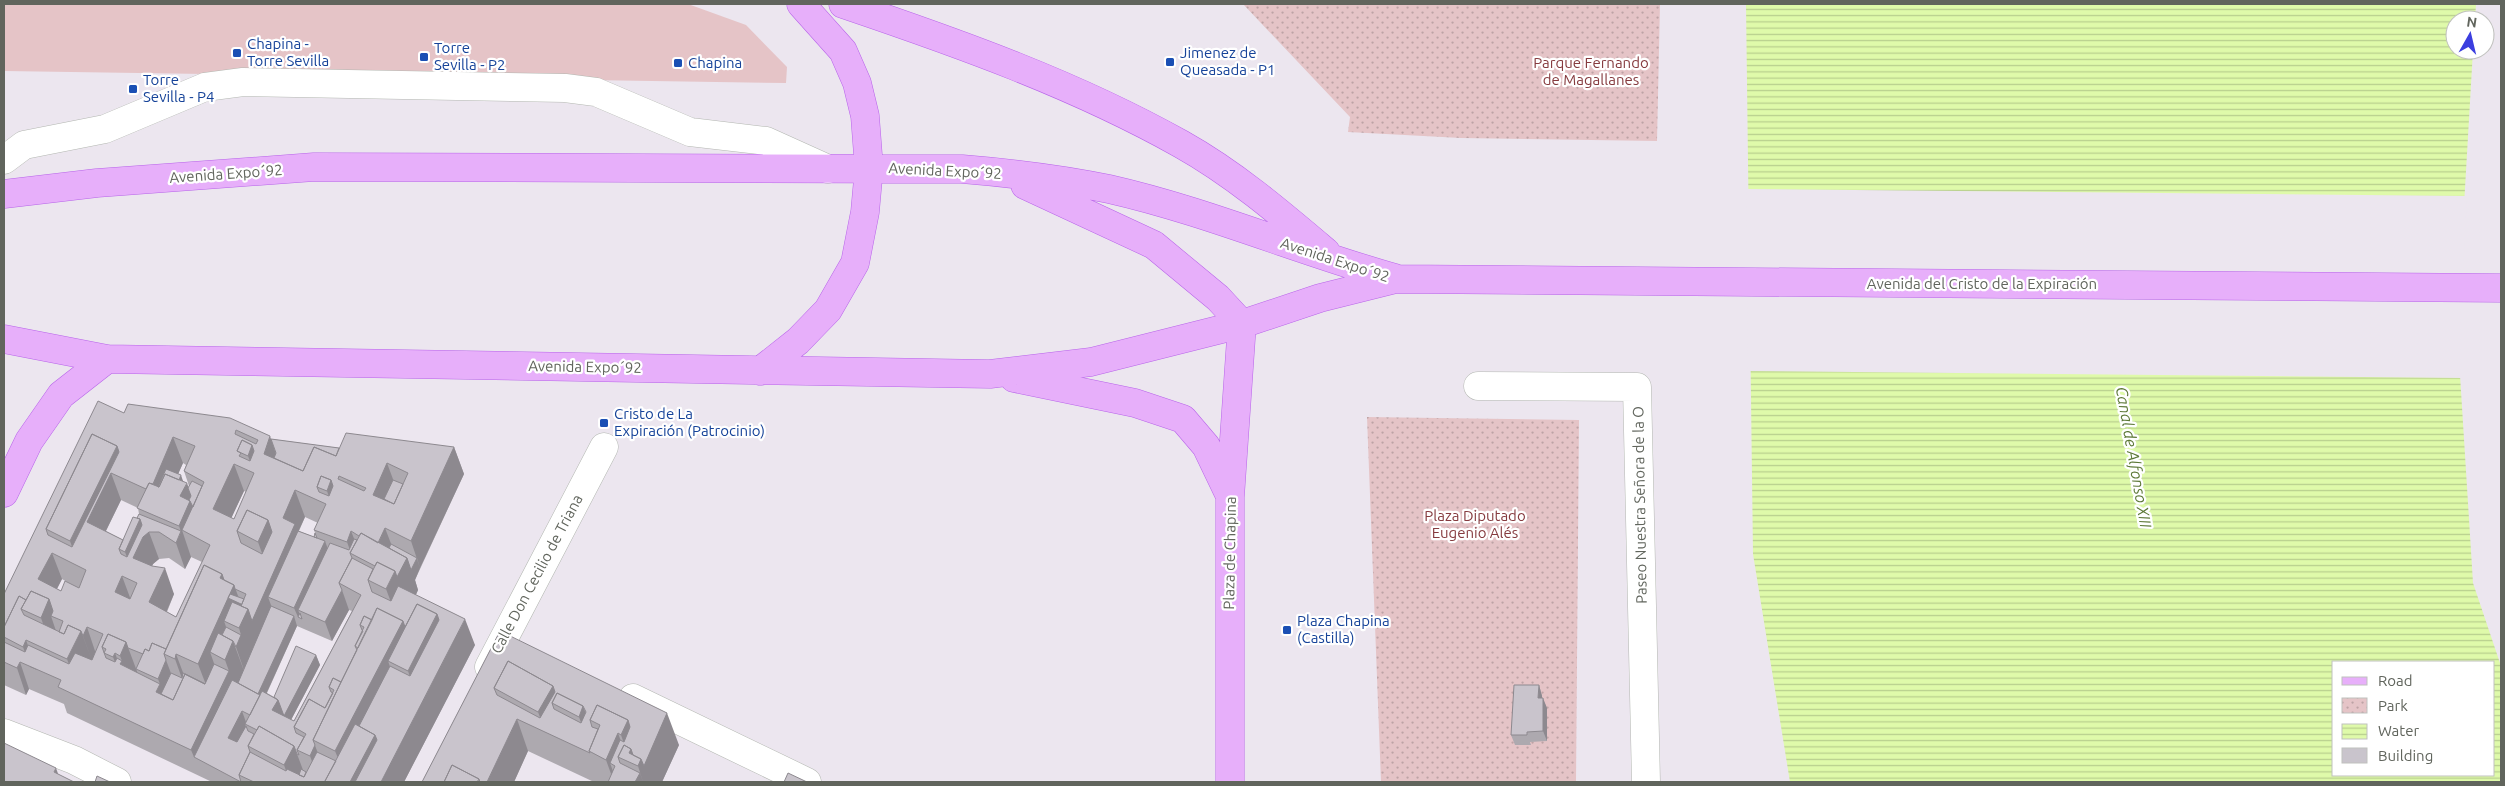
<svg xmlns="http://www.w3.org/2000/svg" width="2505" height="786" viewBox="0 0 2505 786" font-family="Ubuntu,sans-serif">
<defs>
<pattern id="park-dots" width="8" height="8" patternUnits="userSpaceOnUse" patternTransform="scale(1.25)"><rect width="8" height="8" fill="#e5c4c7"/><path d="M2 2h.1M6 6h.1" fill="none" stroke="#bda3a5" stroke-width="1.8" stroke-linecap="round"/></pattern>
<pattern id="water-rules" width="6" height="5" patternUnits="userSpaceOnUse" patternTransform="scale(1.25)"><rect width="6" height="5" fill="#dffaaa"/><path d="M0 2.5h6" fill="none" stroke="#b8ce8e"/></pattern>
</defs>
<rect width="100%" height="100%" fill="#ece6ef"/>
<path fill="#e5c4c7" d="M 4,4 L 688,4 L 746,25 L 787,67 L 786,83 L 4,71 Z"/>
<path fill="url(#park-dots)" d="M 1243,4 L 1660,4 L 1657,141 L 1461,138 L 1348,132 L 1350,117 Z
M 1367,417 L 1579,420 L 1576,782 L 1381,782 Z"/>
<path fill="url(#water-rules)" fill-rule="evenodd" d="M 1746,4 L 2476,4 L 2475,20 L 2455,20 L 2455,50 L 2473,50 L 2457,327 L 2473,583 L 2501,666 L 2501,782 L 1790,782 L 1753,554 ZM 2334,662 L 2494,662 L 2494,775 L 2334,775 Z"/>
<path fill="#ece6ef" d="M 1746,189 L 2467,196 L 2460,327 L 2463,378 L 1748,371 Z"/>
<g fill="none" stroke-linecap="round" stroke-linejoin="round">
<g stroke="#b3b7b1" stroke-width="29">
<path id="minor" d="M 4,160 L 24,145 L 105,129 L 205,87 L 243,82 L 565,88 L 596,92 L 690,132 L 766,141 L 828,169
M 1478,386 L 1637,387 L 1646,782
M 489,667 L 604,447
M 633,698 L 807,782
M 4,733 L 74,760 L 117,782"/>
</g>
<g stroke="#b764e9" stroke-width="29">
<path id="major" d="M 843,4 C 958,43 1074,84 1181,144 C 1233,173 1280,213 1326,252
M 1025,185 L 1154,245 L 1218,298 L 1242,324
M 4,194 L 97,183 L 314,167 L 962,169 C 1011,173 1061,179 1109,189 C 1206,211 1299,251 1395,278
M 4,339 L 107,359 L 990,374 L 1091,362 L 1242,324 L 1320,298 L 1396,279 L 2501,288
M 760,371 L 798,341 L 828,310 L 855,263 L 865,212 L 869,168 L 865,116 L 857,83 L 843,51 L 801,4
M 1014,378 L 1135,403 L 1183,419 L 1206,446 L 1230,496
M 4,493 L 29,441 L 61,395 L 107,359
M 1230,782 L 1230,497 L 1242,324"/>
</g>
<use href="#minor" stroke="#fff" stroke-width="28"/>
<use href="#major" stroke="#e7affa" stroke-width="28"/>
</g>
<path fill="#ada9af" fill-rule="evenodd" d="M 128,404 L 271,439 L 339,448 L 454,447 L 464,474 L 415,580 L 418,590 L 416,595 L 475,645 L 404,782 L 212,782 L 67,713 L 64,704 L 29,689 L 26,695 L 4,685 L 4,594 L 124,413 ZM 183,463 L 186,465 L 184,471 L 189,486 L 188,488 L 178,474 ZM 244,491 L 246,492 L 234,519 L 231,518 ZM 121,500 L 138,508 L 139,514 L 137,518 L 123,540 L 106,531 ZM 305,517 L 318,523 L 314,530 L 315,533 L 314,537 L 299,531 ZM 191,557 L 202,562 L 176,617 L 167,612 L 174,594 L 152,566 L 153,564 L 159,559 L 169,558 L 185,569 ZM 62,579 L 70,584 L 61,591 L 57,589 ZM 349,610 L 352,611 L 294,721 L 291,720 L 320,665 L 316,655 L 274,697 L 267,693 L 297,626 L 332,641 Z
M 500,631 L 679,745 L 662,782 L 594,782 L 528,751 L 514,782 L 422,782 Z
M 1539,685 L 1542,696 L 1542,698 L 1547,708 L 1547,741 L 1530,742 L 1531,745 L 1515,745 L 1511,735 Z"/>
<path fill="#8d898f" fill-rule="evenodd" d="M 270,436 L 279,463 L 264,454 Z
M 173,437 L 183,463 L 172,488 L 150,491 Z
M 252,445 L 264,477 L 254,472 L 248,456 Z
M 117,446 L 129,478 L 111,473 L 121,500 L 97,549 L 79,567 L 70,541 Z
M 454,447 L 464,474 L 420,568 L 411,541 Z
M 387,463 L 397,490 L 386,514 L 373,495 Z
M 234,464 L 244,491 L 223,536 L 213,509 Z
M 181,475 L 185,487 L 187,483 L 197,511 L 182,530 L 191,557 L 185,569 L 176,543 L 181,532 L 179,526 L 175,489 Z
M 331,480 L 343,512 L 338,523 L 327,491 Z
M 295,490 L 305,517 L 268,597 L 275,616 L 247,679 L 236,647 L 241,635 L 239,628 L 224,621 L 232,644 L 233,641 L 247,679 L 194,757 L 191,750 L 208,690 L 198,664 L 220,578 L 222,574 L 234,585 L 244,612 L 271,578 L 258,542 L 268,520 L 283,518 ZM 210,652 L 225,660 L 229,671 L 222,686 Z
M 140,519 L 149,532 L 159,559 L 153,564 L 143,585 L 137,584 L 125,552 Z
M 385,528 L 395,554 L 377,546 Z
M 351,531 L 357,546 L 351,553 L 347,542 Z
M 325,541 L 331,558 L 298,610 L 302,619 L 298,617 L 294,608 Z
M 52,553 L 62,579 L 50,602 L 56,618 L 51,616 L 58,637 L 53,652 L 41,618 L 38,579 Z
M 407,558 L 417,558 L 420,568 L 415,580 L 418,590 L 403,622 L 437,614 L 449,646 L 419,703 L 408,671 L 388,661 L 399,692 L 387,767 L 379,782 L 329,782 L 340,763 L 335,751 L 400,626 L 386,589 L 395,571 Z
M 165,568 L 174,594 L 159,629 L 149,602 Z
M 122,576 L 132,603 L 115,592 Z
M 342,590 L 349,610 L 332,641 L 325,622 Z
M 294,616 L 297,626 L 262,703 L 255,700 Z
M 465,619 L 475,645 L 404,782 L 381,782 Z
M 87,627 L 96,654 L 93,663 L 83,636 Z
M 81,631 L 93,663 L 79,691 L 67,659 Z
M 26,640 L 37,670 L 30,667 L 23,647 Z
M 126,642 L 138,674 L 120,664 L 122,661 L 120,656 Z
M 115,653 L 127,685 L 125,689 L 113,657 Z
M 176,654 L 187,683 L 185,687 L 175,659 Z
M 316,655 L 320,665 L 282,737 L 272,710 L 278,700 Z
M 166,660 L 178,692 L 172,706 L 156,692 L 160,684 L 158,679 Z
M 20,662 L 29,689 L 26,695 L 17,668 Z
M 1539,685 L 1542,696 L 1542,708 L 1538,698 Z
M 553,686 L 558,701 L 552,703 L 546,733 L 538,712 Z
M 1543,698 L 1547,708 L 1547,741 L 1543,731 Z
M 311,704 L 313,740 L 327,778 L 318,778 L 310,756 L 308,739 Z
M 583,706 L 597,744 L 618,733 L 625,753 L 618,757 L 615,766 L 610,763 L 617,782 L 614,782 L 606,760 L 592,752 L 579,717 Z
M 242,711 L 247,725 L 245,724 L 248,732 L 236,757 L 228,738 Z
M 667,713 L 679,745 L 662,782 L 643,782 L 638,766 L 627,752 L 621,735 L 628,720 Z
M 517,719 L 528,751 L 514,782 L 487,782 Z
M 294,746 L 306,778 L 290,782 L 284,765 Z
M 56,768 L 61,782 L 54,772 Z
M 640,773 L 643,782 L 635,782 Z"/>
<path fill="#c9c4cc" stroke="#8d898f" fill-rule="evenodd" d="M 98,401 L 124,413 L 128,404 L 230,418 L 270,436 L 264,454 L 303,471 L 314,447 L 336,456 L 346,433 L 454,447 L 411,541 L 385,528 L 378,543 L 361,533 L 359,536 L 351,531 L 347,542 L 314,530 L 326,504 L 295,490 L 283,518 L 295,524 L 252,621 L 248,609 L 241,606 L 246,594 L 235,589 L 234,585 L 224,580 L 222,574 L 204,565 L 166,649 L 152,643 L 149,651 L 145,649 L 143,654 L 128,648 L 126,642 L 108,634 L 102,647 L 106,658 L 115,662 L 117,658 L 122,661 L 120,664 L 160,684 L 156,692 L 173,700 L 185,674 L 205,684 L 214,664 L 229,671 L 191,750 L 58,687 L 61,680 L 20,662 L 17,668 L 4,662 L 4,642 L 25,652 L 28,645 L 69,664 L 75,653 L 92,660 L 103,634 L 87,627 L 83,636 L 81,631 L 68,625 L 64,634 L 59,632 L 63,621 L 51,616 L 53,611 L 49,599 L 31,591 L 26,600 L 19,596 L 4,627 L 4,594 ZM 236,430 L 258,440 L 256,444 L 235,434 ZM 92,434 L 117,446 L 119,452 L 72,547 L 48,535 L 46,529 ZM 173,437 L 195,446 L 184,471 L 204,482 L 182,530 L 210,545 L 176,617 L 149,602 L 165,568 L 152,566 L 133,558 L 143,537 L 149,532 L 159,532 L 176,543 L 181,531 L 139,514 L 137,518 L 140,519 L 142,525 L 127,557 L 121,554 L 119,549 L 123,540 L 87,522 L 111,473 L 146,489 L 149,483 L 153,484 ZM 242,440 L 252,445 L 254,451 L 250,461 L 239,456 L 241,453 L 237,451 ZM 387,463 L 408,473 L 394,504 L 373,495 ZM 234,464 L 254,473 L 234,519 L 213,509 ZM 321,476 L 331,480 L 333,486 L 329,496 L 319,492 L 317,487 ZM 339,476 L 366,488 L 364,491 L 338,479 ZM 247,510 L 268,520 L 272,532 L 262,554 L 241,543 L 237,531 ZM 52,553 L 86,570 L 79,588 L 65,581 L 61,591 L 38,579 ZM 122,576 L 137,583 L 130,599 L 115,592 Z
M 92,434 L 117,446 L 70,541 L 46,529 Z
M 271,439 L 339,448 L 336,456 L 314,447 L 303,471 L 274,458 L 276,453 Z
M 242,440 L 252,445 L 248,456 L 237,451 Z
M 166,469 L 181,475 L 179,480 L 165,474 L 159,487 L 158,487 Z
M 165,474 L 187,483 L 180,496 L 190,501 L 179,526 L 137,508 L 149,483 L 159,487 Z
M 321,476 L 331,480 L 327,491 L 317,487 Z
M 393,480 L 403,484 L 394,504 L 384,499 Z
M 192,481 L 202,486 L 193,507 L 190,501 L 189,500 L 191,496 L 188,488 Z
M 247,510 L 268,520 L 258,542 L 237,531 Z
M 133,517 L 140,519 L 125,552 L 119,549 Z
M 298,531 L 325,541 L 294,608 L 268,597 Z
M 315,533 L 317,538 L 314,537 Z
M 361,533 L 407,558 L 397,577 L 395,571 L 377,562 L 375,566 L 350,553 Z
M 354,539 L 357,540 L 350,553 L 352,558 L 339,583 L 342,590 L 325,622 L 298,610 L 330,543 L 349,550 Z
M 391,544 L 417,558 L 411,570 L 407,558 L 389,548 Z
M 352,558 L 373,569 L 368,580 L 372,592 L 391,601 L 398,586 L 465,619 L 381,782 L 355,782 L 377,740 L 375,735 L 359,726 L 390,666 L 410,676 L 439,620 L 437,614 L 417,604 L 405,627 L 403,621 L 377,608 L 372,620 L 364,616 L 360,625 L 362,630 L 363,631 L 355,646 L 357,650 L 341,682 L 333,678 L 329,687 L 331,692 L 333,693 L 325,708 L 309,699 L 294,727 L 296,733 L 304,737 L 297,750 L 299,755 L 297,754 L 294,746 L 259,726 L 257,730 L 245,724 L 262,691 L 278,700 L 272,710 L 294,721 L 361,595 L 339,583 Z
M 377,562 L 395,571 L 386,589 L 368,580 Z
M 204,565 L 222,574 L 220,578 L 234,585 L 198,664 L 176,654 L 175,659 L 164,654 Z
M 31,591 L 49,599 L 41,618 L 21,609 Z
M 230,594 L 244,599 L 241,606 L 241,604 L 228,598 Z
M 19,596 L 26,600 L 21,609 L 24,615 L 64,634 L 68,625 L 81,631 L 67,659 L 26,640 L 23,647 L 4,637 L 4,627 Z
M 232,602 L 248,609 L 239,628 L 224,621 Z
M 417,604 L 437,614 L 408,671 L 388,661 Z
M 271,606 L 294,616 L 258,694 L 238,683 Z
M 377,608 L 403,621 L 335,751 L 313,740 Z
M 300,613 L 302,619 L 298,617 Z
M 364,616 L 372,620 L 358,648 L 355,646 L 364,627 L 360,625 Z
M 226,627 L 241,635 L 236,647 L 233,641 L 222,635 Z
M 500,631 L 667,713 L 644,766 L 641,759 L 633,755 L 631,749 L 624,745 L 618,757 L 620,763 L 640,773 L 635,782 L 608,782 L 615,766 L 610,763 L 620,740 L 624,742 L 630,727 L 628,720 L 597,705 L 590,720 L 592,727 L 598,729 L 589,751 L 590,753 L 517,719 L 487,782 L 480,782 L 479,779 L 452,765 L 444,782 L 422,782 ZM 508,661 L 553,686 L 555,692 L 540,718 L 497,695 L 494,688 ZM 557,693 L 583,706 L 586,712 L 581,723 L 554,709 L 552,703 Z
M 218,633 L 233,641 L 225,660 L 210,652 Z
M 108,634 L 126,642 L 120,656 L 115,653 L 113,657 L 104,653 L 106,649 L 102,647 Z
M 152,643 L 166,649 L 164,654 L 166,660 L 158,679 L 136,669 L 145,649 L 149,651 Z
M 296,646 L 316,655 L 284,716 L 278,700 L 274,697 Z
M 508,661 L 553,686 L 538,712 L 494,688 Z
M 171,673 L 182,678 L 183,673 L 205,684 L 185,674 L 173,700 L 161,694 Z
M 333,678 L 341,682 L 313,740 L 315,745 L 310,756 L 297,750 L 306,734 L 294,727 L 309,699 L 325,708 L 334,690 L 329,687 Z
M 232,680 L 260,695 L 250,715 L 242,711 L 228,738 L 237,742 L 246,726 L 248,731 L 254,734 L 248,746 L 250,752 L 239,775 L 241,782 L 194,757 Z
M 1514,685 L 1539,685 L 1538,698 L 1543,698 L 1543,731 L 1527,732 L 1527,735 L 1511,735 Z
M 557,693 L 583,706 L 579,717 L 552,703 Z
M 597,705 L 628,720 L 621,735 L 618,733 L 606,760 L 589,751 L 600,725 L 590,720 Z
M 355,724 L 375,735 L 350,782 L 328,782 L 325,781 Z
M 259,726 L 294,746 L 284,765 L 248,746 Z
M 4,743 L 56,768 L 54,772 L 74,782 L 4,782 Z
M 624,745 L 631,749 L 629,753 L 641,759 L 638,766 L 618,757 Z
M 250,752 L 286,771 L 287,769 L 304,777 L 317,752 L 336,761 L 325,781 L 326,782 L 254,782 L 239,775 Z
M 452,765 L 479,779 L 477,782 L 444,782 Z
M 301,769 L 306,772 L 304,777 L 299,775 Z
M 788,773 L 807,782 L 784,782 Z
M 97,776 L 110,782 L 95,782 Z"/>
<g fill="#1a4fb4" stroke="#fff" stroke-width="2">
<rect x="232" y="48" width="10" height="10" rx="2.5"/>
<rect x="419" y="52" width="10" height="10" rx="2.5"/>
<rect x="1165" y="57" width="10" height="10" rx="2.5"/>
<rect x="673" y="58" width="10" height="10" rx="2.5"/>
<rect x="128" y="84" width="10" height="10" rx="2.5"/>
<rect x="599" y="418" width="10" height="10" rx="2.5"/>
<rect x="1282" y="625" width="10" height="10" rx="2.5"/>
</g>
<g text-anchor="middle" stroke-width="4.5" stroke-linejoin="round" paint-order="stroke">
<g font-size="15" fill="#164399" stroke="#fff" text-anchor="start">
<text x="247" y="49">Chapina -<tspan x="247" dy="17">Torre Sevilla</tspan></text>
<text x="434" y="53">Torre<tspan x="434" dy="17">Sevilla - P2</tspan></text>
<text x="1180" y="58">Jimenez de<tspan x="1180" dy="17">Queasada - P1</tspan></text>
<text x="688" y="68">Chapina</text>
<text x="143" y="85">Torre<tspan x="143" dy="17">Sevilla - P4</tspan></text>
<text x="614" y="419">Cristo de La<tspan x="614" dy="17">Expiración (Patrocinio)</tspan></text>
<text x="1297" y="626">Plaza Chapina<tspan x="1297" dy="17">(Castilla)</tspan></text>
</g>
<g font-size="15" fill="#863b3f" stroke="#fff">
<text x="1591" y="68">Parque Fernando<tspan x="1591" dy="17">de Magallanes</tspan></text>
<text x="1475" y="521">Plaza Diputado<tspan x="1475" dy="17">Eugenio Alés</tspan></text>
</g>
<g font-size="15" fill="#61655d" stroke="#fff">
<text transform="translate(945 171) rotate(3)" y="5">Avenida Expo´92</text>
<text transform="translate(226 174) rotate(-4)" y="5">Avenida Expo´92</text>
<text transform="translate(1335 260) rotate(18)" y="5">Avenida Expo´92</text>
<text x="1982" y="289">Avenida del Cristo de la Expiración</text>
<text transform="translate(585 367) rotate(1)" y="5">Avenida Expo´92</text>
<text transform="translate(1640 505) rotate(-91)" y="5">Paseo Nuestra Señora de la O</text>
<text transform="translate(1230 553) rotate(-89)" y="5">Plaza de Chapina</text>
<text transform="translate(537 574) rotate(-62)" y="5">Calle Don Cecilio de Triana</text>
</g>
<g font-size="16" font-style="italic" fill="#5c7836" stroke="#fff">
<text transform="translate(2134 457) rotate(80)" y="6">Canal de Alfonso XIII</text>
</g>
</g>
<rect width="2505" height="786" fill="none" stroke="#61655d" stroke-width="10"/>
<rect x="2332" y="661" width="162" height="115" fill="#ffffff" stroke="#c0c1be"/>
<rect x="2342" y="677" width="25" height="8" fill="#e7affa" stroke="#c0c1be"/>
<text x="2378" y="686" font-size="15" fill="#61655d">Road</text>
<rect x="2342" y="698" width="25" height="15" fill="url(#park-dots)" stroke="#c0c1be"/>
<text x="2378" y="711" font-size="15" fill="#61655d">Park</text>
<rect x="2342" y="724" width="25" height="15" fill="url(#water-rules)" stroke="#c0c1be"/>
<text x="2378" y="736" font-size="15" fill="#61655d">Water</text>
<rect x="2342" y="748" width="25" height="15" fill="#c9c4cc" stroke="#c0c1be"/>
<text x="2378" y="761" font-size="15" fill="#61655d">Building</text>
<g transform="translate(2470 35) rotate(8)"><circle r="24" fill="#ffffff" stroke="#c0c1be"/>
<path d="M0-4L9 19L0 12L-9 19Z" fill="#3b3edf"/>
<text y="-8" font-size="14" font-weight="bold" text-anchor="middle" fill="#61655d">N</text>
</g>
</svg>
